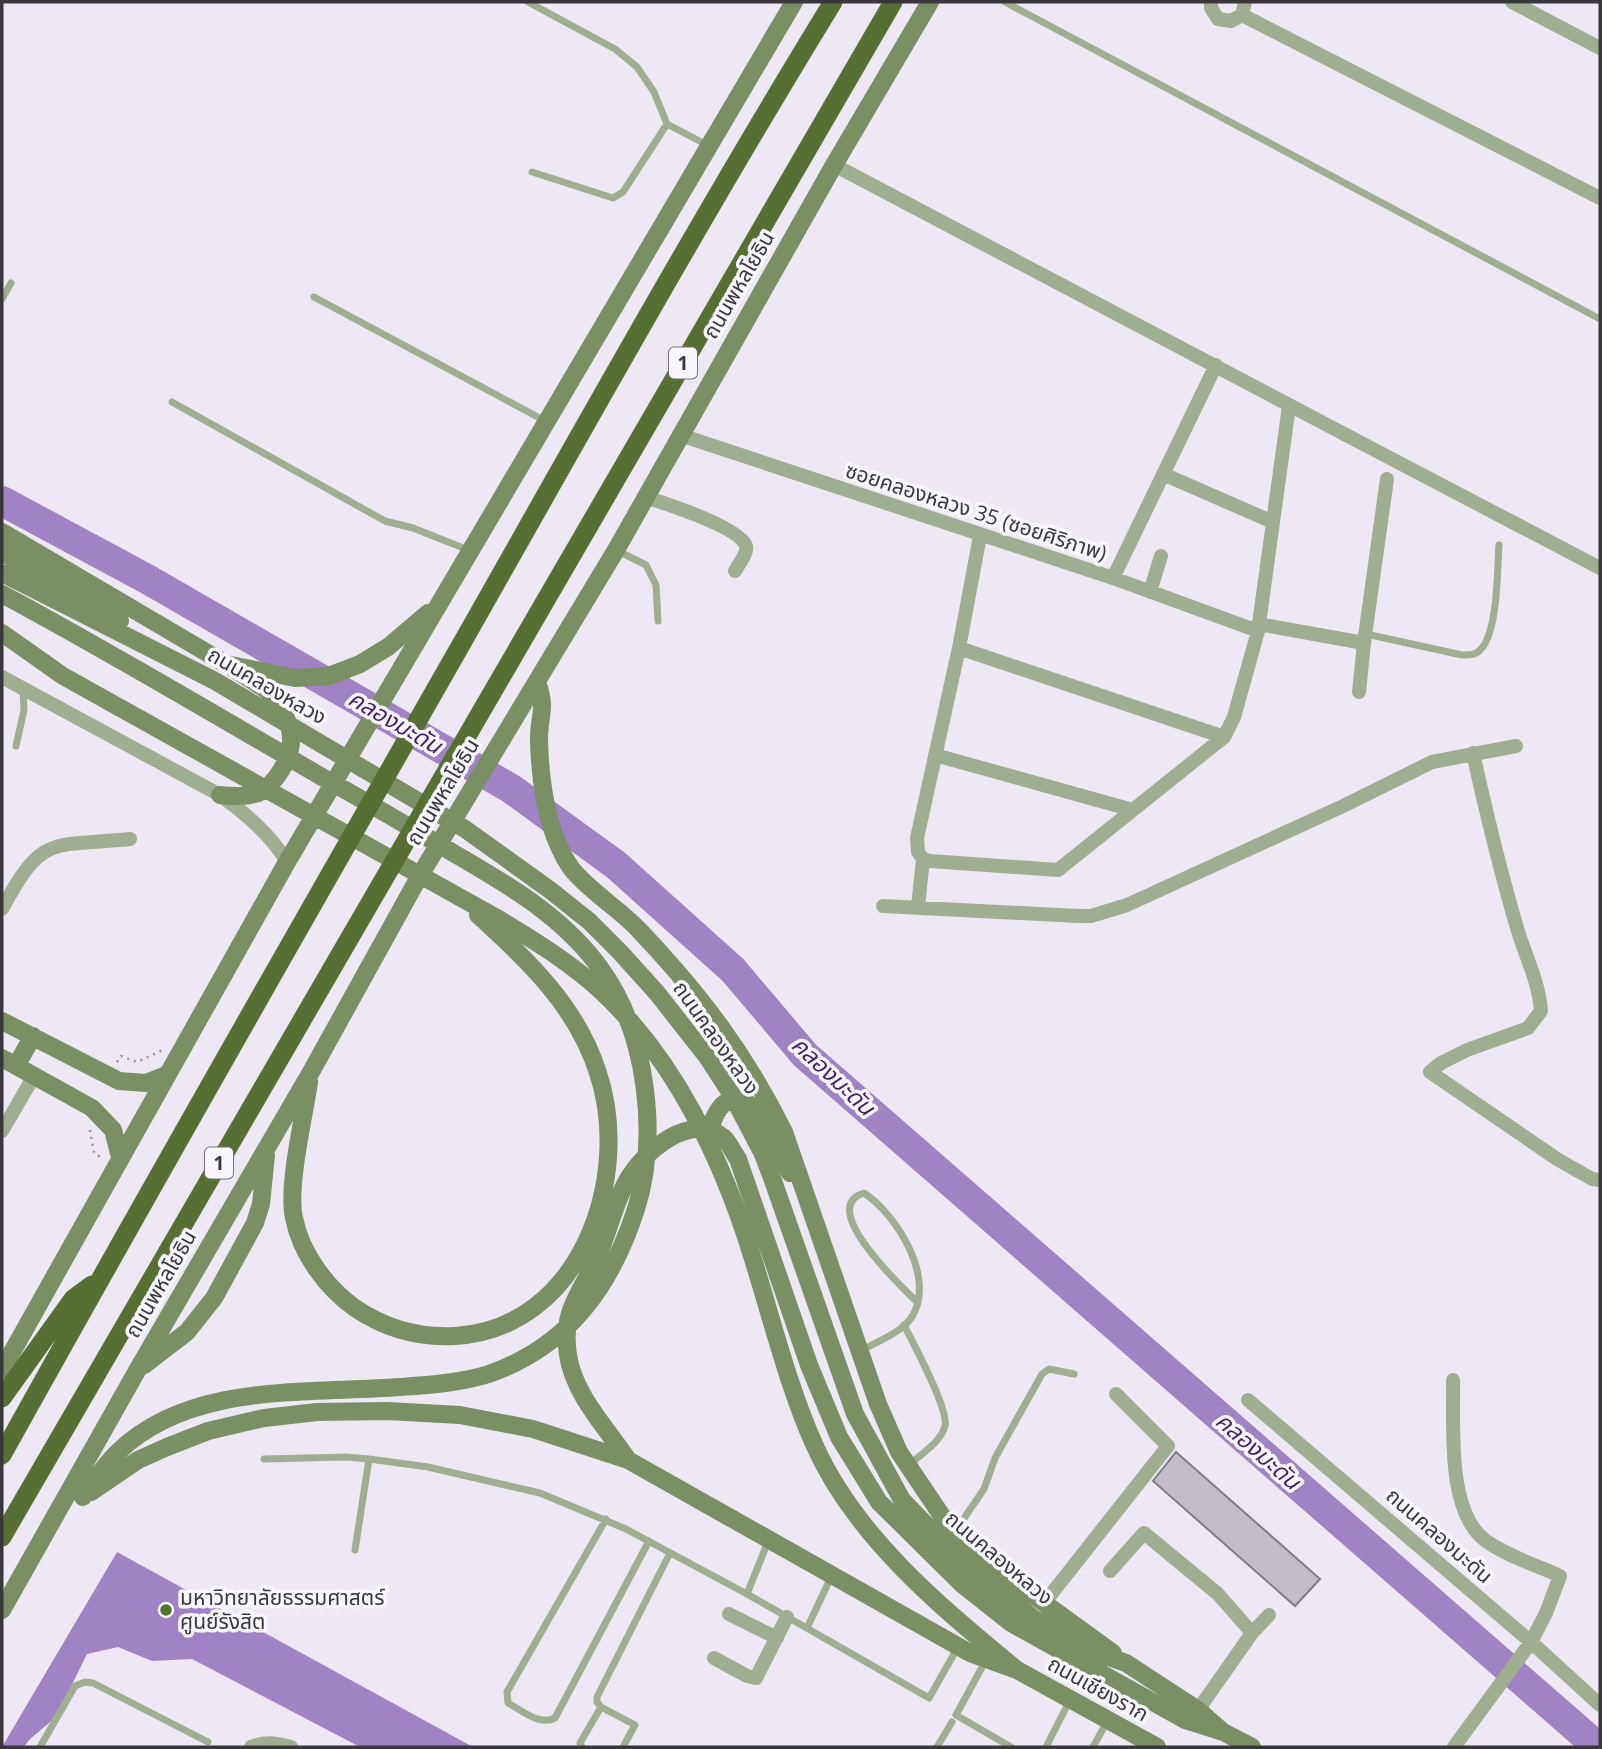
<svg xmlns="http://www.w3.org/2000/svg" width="1602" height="1749" viewBox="0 0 1602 1749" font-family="'Open Sans','Noto Sans Thai',sans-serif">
<rect width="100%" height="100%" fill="#ede8f4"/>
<path fill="#a182c4" d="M 117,1552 L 473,1747 L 360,1747 L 192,1659 L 152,1661 L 118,1647 L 87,1654 L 56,1717 L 29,1740 L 24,1747 L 2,1747 Z"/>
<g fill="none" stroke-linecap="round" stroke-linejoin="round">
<path stroke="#a182c4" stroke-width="30" d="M 2,501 L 147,579 L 510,788 L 616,865 L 733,970 L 805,1055 L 1598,1747"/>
</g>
<path fill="#c2bdc8" stroke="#807c86" stroke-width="2" d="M 1176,1452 L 1320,1579 L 1295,1606 L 1153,1481 Z"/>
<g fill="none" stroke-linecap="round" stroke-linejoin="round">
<path stroke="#99969e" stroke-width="2.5" stroke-dasharray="2 5" stroke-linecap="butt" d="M 117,1062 L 121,1056 L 137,1062 L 163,1050
M 90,1130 L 94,1153 L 101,1157"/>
<path stroke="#9fae90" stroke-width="7" d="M 528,2 L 615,49 L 637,67 L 654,92 L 667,124 L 709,146
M 1005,2 L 1600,319
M 532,172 L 613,198 L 623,192 L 667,124
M 314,297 L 547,422
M 2,299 L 11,283
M 172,402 L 385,521 L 413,528 L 471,551
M 616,550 L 646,565 L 656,585 L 658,621
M 1366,634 L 1462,655 C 1466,655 1470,655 1474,654 C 1499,645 1497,568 1499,545
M 16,746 L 24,710 L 23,688
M 904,1325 C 913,1343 949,1409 945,1426 C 941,1442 921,1454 909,1465
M 860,1351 C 876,1342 904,1332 913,1315 C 935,1276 896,1214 864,1193 C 816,1207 901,1286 917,1302
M 264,1459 L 346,1457 L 369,1459 L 428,1467 L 540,1493 L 626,1529 L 747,1594 L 929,1698 L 958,1647
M 606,1519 L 507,1692 L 508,1703 C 523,1711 539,1726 555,1718 L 649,1541
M 956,1530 L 984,1489 L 995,1458 L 1042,1374 L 1049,1369 L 1074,1374
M 355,1550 L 369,1459
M 747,1594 L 769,1539
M 807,1628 L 832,1575
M 986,1660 L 956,1715 L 1011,1747
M 40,1747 L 75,1686 L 85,1682 L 93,1683 L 208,1742
M 582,1747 L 580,1743 L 601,1707
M 623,1747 L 635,1725 L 601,1707 L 597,1702 L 597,1697 L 670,1553
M 937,1747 L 952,1722
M 1046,1747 L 1070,1700
M 1093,1747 L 1108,1720"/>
<path stroke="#9fae90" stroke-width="14" d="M 1211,2 L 1211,8 L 1218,19 L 1231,21 L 1242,15 L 1245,2
M 1512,2 L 1600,48
M 1242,15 L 1600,198
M 834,165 C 1090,299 1344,435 1600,568
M 680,435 L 1113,578 L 1258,631
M 1163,474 L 1273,522
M 645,497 C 664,503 740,527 746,546 C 748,553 738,565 735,571
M 980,536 L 959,648 L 917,838 L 918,852 L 923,859 L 930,861 L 1058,870 L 1224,737 L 1234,717 L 1258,631 L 1289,406
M 1113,578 L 1216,365
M 1150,592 L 1161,556
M 1258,624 L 1364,643
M 959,648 L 1224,737
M 2,677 L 220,795 C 246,814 270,834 287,862
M 1359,692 L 1364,643 L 1387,479
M 1473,753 C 1486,812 1500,870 1517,928 C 1525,955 1539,982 1541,1011 L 1528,1028 L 1467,1050 L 1441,1063 L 1430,1072 L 1557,1159 L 1592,1179 L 1600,1180
M 935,755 L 1133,810
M 883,906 L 1078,916 L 1091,916 L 1127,905 L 1341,807 L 1432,762 L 1516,746
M 918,907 L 923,859
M 2,909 C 43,833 51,847 130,839
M 2,1131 L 34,1076
M 1453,1380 C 1454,1425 1446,1512 1486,1541 C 1507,1556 1536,1565 1560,1576 L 1546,1613 L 1531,1642 L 1454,1747
M 1248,1400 L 1531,1642 L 1600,1705
M 1110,1571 L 1144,1533 L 1218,1594 L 1252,1633
M 1045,1602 L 1168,1446 L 1116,1394
M 729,1614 L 777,1638
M 714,1658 L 747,1676 L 756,1678 L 787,1617
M 1198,1710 L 1252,1633 L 1269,1615
M 251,1747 C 265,1741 277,1743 291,1747"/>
<path stroke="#7a8f63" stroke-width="18" d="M 2,532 L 226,664 L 295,678 L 329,676 L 360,664 L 388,647 L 428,613
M 2,552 L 120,621
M 2,573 L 215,681 L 465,829 L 550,890 L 589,921 L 620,952 L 657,993 L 708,1058 L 732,1095 L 762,1152 L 771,1175 L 855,1414 L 902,1500 L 959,1559 L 1033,1618 L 1083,1648 L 1126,1663 L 1198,1710 L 1223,1732
M 2,594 C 110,652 216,715 322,777 C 365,801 408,826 450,851 C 507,884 565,917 603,972 C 647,1035 659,1137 636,1209 C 611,1287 568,1346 489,1374 C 460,1383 429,1385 400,1387 C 307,1394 190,1382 118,1452 C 104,1465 94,1481 83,1497
M 2,633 L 63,676 L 497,918 C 533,940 570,962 601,991 C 669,1054 713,1141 743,1228 C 767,1298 784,1377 814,1444 C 855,1537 941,1607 1017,1670
M 537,682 C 547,710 539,714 539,739 C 540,782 546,832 571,868 C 587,889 619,909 638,929 C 699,993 745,1053 784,1132 L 878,1404 L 899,1452 L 942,1516 L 970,1545 L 1007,1576 L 1113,1653
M 220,795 C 233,796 246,797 258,793 C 275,785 291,759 291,740 C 292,727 281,705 273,696 C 262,685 245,677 233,668
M 2,1021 L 119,1081 L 146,1083 L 166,1075
M 2,1058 L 92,1108 L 113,1130 L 120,1157
M 16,1066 L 33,1036
M 309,1082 C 304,1117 287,1186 294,1218 C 301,1254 327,1288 355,1308 C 386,1329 418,1338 455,1336 C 580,1329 633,1178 598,1073 C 577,1006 528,961 478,915
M 710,1130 C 716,1107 731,1086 755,1109 L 790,1173
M 144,1365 L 187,1332 L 214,1298 L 255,1223 L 261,1204 L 266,1155
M 2,1370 L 287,862 L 794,2
M 628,1460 C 606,1427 574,1395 568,1355 C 561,1309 581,1294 598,1255 C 609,1231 614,1204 627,1181 C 642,1153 690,1111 723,1137 C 729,1142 733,1152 738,1159 L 809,1365 L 839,1437 L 879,1502 L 963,1585 L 1011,1623 L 1185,1720 L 1223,1732 L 1252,1747
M 91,1492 L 138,1460 L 167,1447 L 208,1431 L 264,1418 L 317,1412 L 387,1411 L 460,1415 L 533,1429 L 628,1460 L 970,1653 L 1017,1670 L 1157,1747
M 2,1610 L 138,1369 L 311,1072 L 419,877 L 616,550 L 834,165 L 930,2"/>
<path stroke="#557032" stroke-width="19" d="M 2,1398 L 73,1299 L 92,1285
M 2,1455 C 153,1183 308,913 462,643 C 584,428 704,212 833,2
M 2,1537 L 893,2"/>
</g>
<circle fill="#55742a" stroke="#f9f7fe" stroke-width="2.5" cx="166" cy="1610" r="7"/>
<g text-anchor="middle" stroke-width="7" stroke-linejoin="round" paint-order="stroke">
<g fill="#f9f7fe" stroke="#737176" stroke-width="2">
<rect x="669" y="347.5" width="28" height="31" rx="5"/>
<rect x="205" y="1147.5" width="28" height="31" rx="5"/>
</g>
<g font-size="19" font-weight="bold" fill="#39373c">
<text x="683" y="370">1</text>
<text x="219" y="1170">1</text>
</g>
<g font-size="21" fill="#39373c" stroke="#f9f7fe">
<text transform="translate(739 285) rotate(-60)" y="7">ถนนพหลโยธิน</text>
<text transform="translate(976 512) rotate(18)" y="7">ซอยคลองหลวง 35 (ซอยศิริภาพ)</text>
<text transform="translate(267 686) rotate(30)" y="7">ถนนคลองหลวง</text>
<text transform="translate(443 792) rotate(-59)" y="7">ถนนพหลโยธิน</text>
<text transform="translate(716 1038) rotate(55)" y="7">ถนนคลองหลวง</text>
<text transform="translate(161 1284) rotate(-60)" y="7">ถนนพหลโยธิน</text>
<text transform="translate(1439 1536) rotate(41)" y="7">ถนนคลองมะดัน</text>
<text transform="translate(999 1558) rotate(40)" y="7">ถนนคลองหลวง</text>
<text transform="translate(1098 1689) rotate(29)" y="7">ถนนเชียงราก</text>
</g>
<g font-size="21" fill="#39373c" stroke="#f9f7fe" text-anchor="start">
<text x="180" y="1605">มหาวิทยาลัยธรรมศาสตร์<tspan x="180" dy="24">ศูนย์รังสิต</tspan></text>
</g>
<g font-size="23" font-style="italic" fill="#471d6b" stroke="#f9f7fe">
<text transform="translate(395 722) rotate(30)" y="8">คลองมะดัน</text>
<text transform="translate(833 1076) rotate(43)" y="8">คลองมะดัน</text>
<text transform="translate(1258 1451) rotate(41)" y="8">คลองมะดัน</text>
</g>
</g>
<rect width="1602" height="1749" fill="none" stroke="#39373c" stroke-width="7"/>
</svg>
